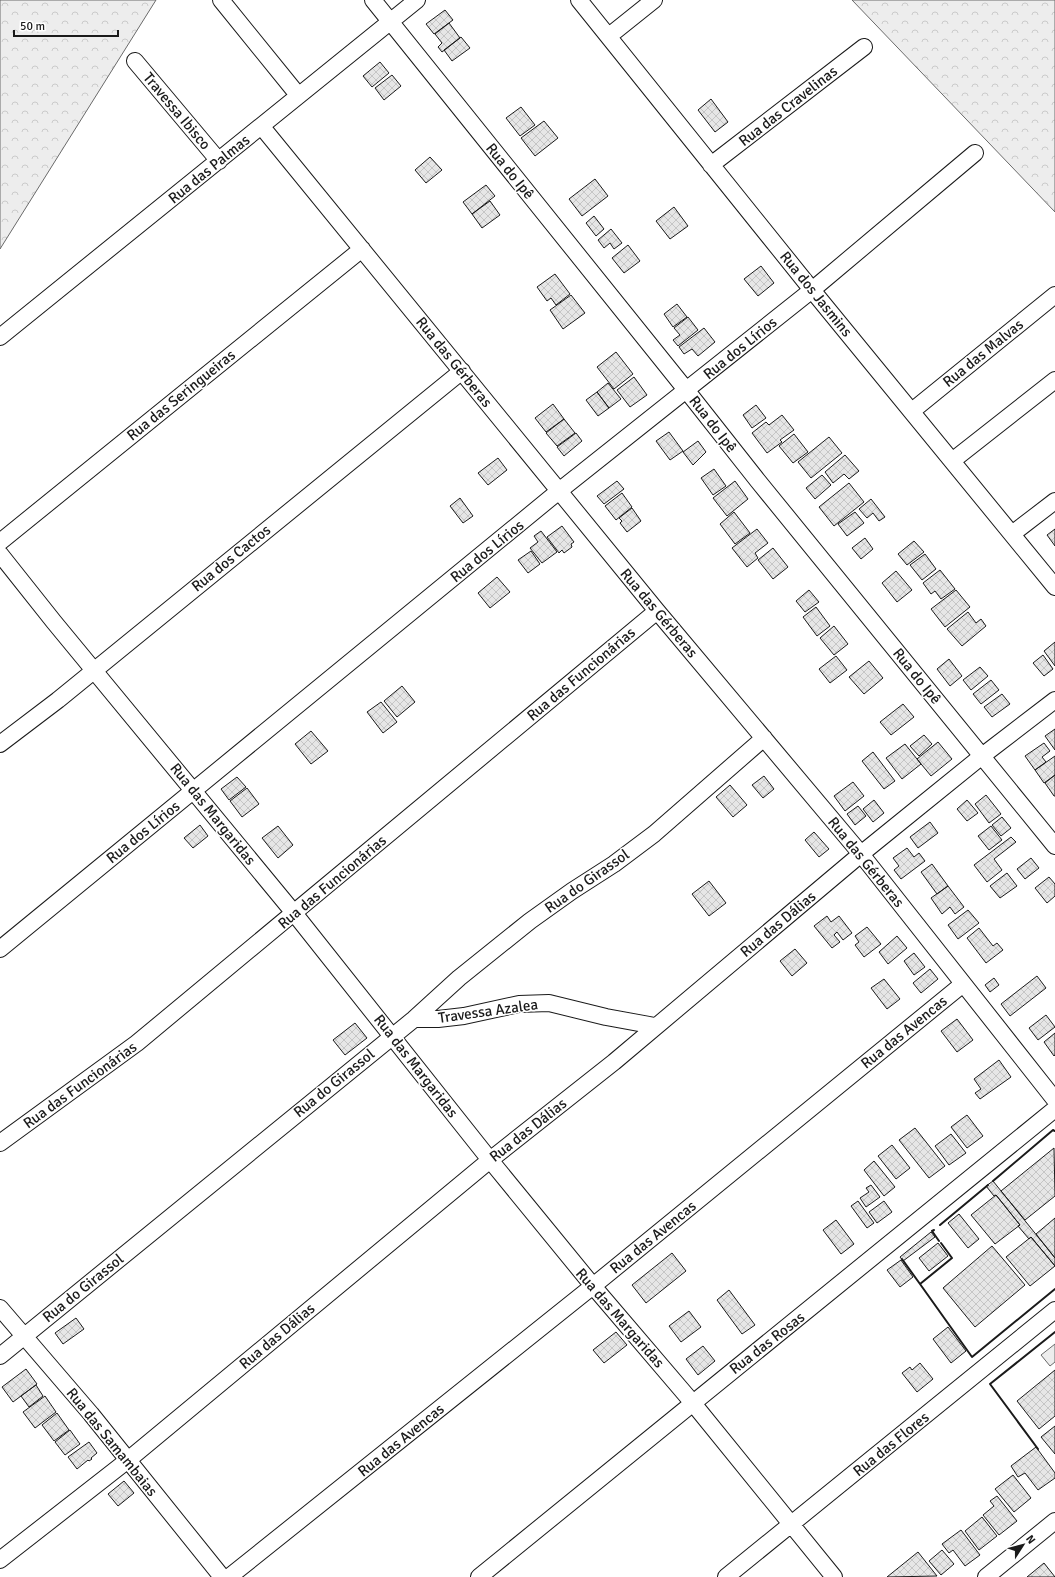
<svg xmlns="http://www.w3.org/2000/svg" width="1055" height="1577" viewBox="0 0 1055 1577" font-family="Signika,sans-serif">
<defs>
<pattern id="forest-crowns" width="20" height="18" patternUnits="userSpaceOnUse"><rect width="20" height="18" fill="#ededed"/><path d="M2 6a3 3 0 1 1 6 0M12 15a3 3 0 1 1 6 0" fill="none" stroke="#cbcbcb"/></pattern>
<pattern id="building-cross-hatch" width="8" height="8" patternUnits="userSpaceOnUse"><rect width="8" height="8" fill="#e6e6e6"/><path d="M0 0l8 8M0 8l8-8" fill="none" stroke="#c5c5c5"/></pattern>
</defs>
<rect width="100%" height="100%" fill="#fff"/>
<path fill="#ededed" stroke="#6a6a6a" d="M 1055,1344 L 1055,1362 L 1050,1366 L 1041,1355 Z"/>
<path fill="url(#forest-crowns)" stroke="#6a6a6a" d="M 0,0 L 156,0 L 0,249 Z
M 852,0 L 1055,0 L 1055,212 Z"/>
<path fill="url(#building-cross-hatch)" stroke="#1a1a1a" d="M 445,10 L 453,20 L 434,34 L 426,24 Z
M 449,23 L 460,38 L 442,52 L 438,47 L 442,43 L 435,34 Z
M 461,37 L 470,48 L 452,61 L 444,50 Z
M 380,62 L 389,73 L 372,87 L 363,76 Z
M 392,75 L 401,86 L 384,100 L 375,88 Z
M 711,99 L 728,122 L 715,132 L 698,110 Z
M 521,107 L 535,125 L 520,136 L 506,118 Z
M 544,121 L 558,138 L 535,156 L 521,138 Z
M 430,157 L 442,170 L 426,183 L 415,170 Z
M 595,179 L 608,196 L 582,216 L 569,199 Z
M 486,185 L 495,196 L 472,214 L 463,202 Z
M 490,201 L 500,215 L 482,228 L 472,214 Z
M 674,207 L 688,226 L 670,239 L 656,221 Z
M 594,216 L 604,229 L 596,236 L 586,223 Z
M 611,229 L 622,243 L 614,249 L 610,243 L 604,248 L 598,240 Z
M 628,245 L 640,261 L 624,273 L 612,258 Z
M 761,266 L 774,283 L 758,296 L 744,279 Z
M 555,274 L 570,294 L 556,305 L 551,298 L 547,301 L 537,287 Z
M 571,295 L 585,313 L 563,329 L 550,310 Z
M 677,304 L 687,317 L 673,327 L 664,314 Z
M 688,317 L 698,330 L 678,346 L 673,340 L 680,335 L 674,328 Z
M 704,328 L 715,342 L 698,356 L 692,349 L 684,354 L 679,347 Z
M 616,352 L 633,374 L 614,389 L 597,367 Z
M 634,377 L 647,395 L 630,407 L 617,390 Z
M 608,383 L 621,399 L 609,408 L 597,392 Z
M 597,392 L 609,408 L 598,416 L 586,400 Z
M 553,404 L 564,419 L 546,432 L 535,418 Z
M 756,405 L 766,418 L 752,428 L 743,415 Z
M 782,415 L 794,430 L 780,440 L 782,442 L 767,453 L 752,433 L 766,422 L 769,425 Z
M 564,419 L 575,433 L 557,446 L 546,433 Z
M 669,432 L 683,451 L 670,460 L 656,441 Z
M 576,433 L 582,441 L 564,456 L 557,447 Z
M 794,434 L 808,452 L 793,463 L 779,446 Z
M 829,437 L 842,453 L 811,478 L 798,462 Z
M 698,441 L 706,452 L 693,465 L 683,452 Z
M 845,455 L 859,471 L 849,479 L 844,474 L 833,483 L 825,472 Z
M 498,458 L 507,470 L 488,485 L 478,473 Z
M 714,469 L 726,486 L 713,495 L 701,478 Z
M 822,475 L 831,485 L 815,499 L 806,488 Z
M 617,481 L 624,489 L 604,504 L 597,496 Z
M 735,481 L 748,499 L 727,516 L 713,498 Z
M 849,483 L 864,502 L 834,526 L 819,507 Z
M 622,493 L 632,507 L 616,520 L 605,506 Z
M 460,498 L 473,516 L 463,523 L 450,506 Z
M 871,499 L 885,517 L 879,521 L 873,513 L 867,518 L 859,509 Z
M 632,508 L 641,521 L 627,532 L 620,523 L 622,521 L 619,518 Z
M 734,512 L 750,533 L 735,544 L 720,524 Z
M 855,512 L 864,523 L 847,536 L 838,524 Z
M 562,526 L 574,542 L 571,544 L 572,547 L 564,553 L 562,550 L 559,553 L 547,537 Z
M 757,529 L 768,543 L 755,553 L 758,558 L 747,567 L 732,548 Z
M 1055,529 L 1055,546 L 1047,535 Z
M 541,531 L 557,552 L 542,563 L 530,548 L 538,542 L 534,536 Z
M 865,538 L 873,549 L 861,559 L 852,548 Z
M 914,541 L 924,552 L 907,565 L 898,554 Z
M 773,548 L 788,567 L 773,579 L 758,560 Z
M 531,551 L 540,564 L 528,573 L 518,560 Z
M 925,554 L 936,569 L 922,580 L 910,565 Z
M 940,570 L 955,589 L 941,599 L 935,591 L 931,594 L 923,583 Z
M 896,571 L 912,590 L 897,602 L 882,583 Z
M 497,577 L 510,592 L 490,608 L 478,593 Z
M 809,590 L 819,602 L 805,612 L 796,601 Z
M 956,590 L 970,607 L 945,627 L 931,609 Z
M 816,607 L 830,626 L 817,636 L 803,617 Z
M 968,612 L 976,623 L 981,619 L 986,626 L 962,646 L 947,629 Z
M 834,626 L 848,644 L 834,655 L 820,638 Z
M 1055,642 L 1055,666 L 1044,651 Z
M 1043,655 L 1053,669 L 1044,676 L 1033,663 Z
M 836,656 L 847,670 L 830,683 L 819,669 Z
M 949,659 L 962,676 L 950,686 L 937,669 Z
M 869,661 L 883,678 L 864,694 L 849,677 Z
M 980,667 L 988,676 L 971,690 L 963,680 Z
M 991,680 L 999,690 L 981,704 L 973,694 Z
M 402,686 L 415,702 L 397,717 L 384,701 Z
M 1002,694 L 1010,704 L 992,717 L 984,707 Z
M 381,702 L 397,722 L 383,733 L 367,712 Z
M 903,704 L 914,717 L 891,735 L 880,722 Z
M 1055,729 L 1055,750 L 1045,736 Z
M 311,731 L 328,751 L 311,764 L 295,744 Z
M 924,735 L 932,744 L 919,756 L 910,746 Z
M 938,742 L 952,759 L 931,776 L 917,759 Z
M 1044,743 L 1050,751 L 1042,757 L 1046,762 L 1035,770 L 1025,756 Z
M 905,744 L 921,764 L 902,779 L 886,758 Z
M 873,752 L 895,781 L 884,789 L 862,761 Z
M 1055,756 L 1055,775 L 1044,783 L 1035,770 Z
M 1055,775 L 1055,796 L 1054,796 L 1045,783 Z
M 764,776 L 774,789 L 763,798 L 752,785 Z
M 237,777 L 246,787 L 229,800 L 221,789 Z
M 853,782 L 864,796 L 845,811 L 834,796 Z
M 730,785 L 747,805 L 733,817 L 716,797 Z
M 247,788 L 259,804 L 242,817 L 230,801 Z
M 986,795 L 1001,814 L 989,823 L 975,804 Z
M 874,800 L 884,813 L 873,822 L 863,809 Z
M 967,800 L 978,813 L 967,821 L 957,809 Z
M 858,806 L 866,816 L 855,825 L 847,814 Z
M 1002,817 L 1011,828 L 1001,836 L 992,825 Z
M 930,822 L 938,833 L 918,848 L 910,837 Z
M 200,825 L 208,836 L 193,848 L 184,838 Z
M 278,826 L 293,845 L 278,858 L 262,838 Z
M 991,826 L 1002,840 L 989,850 L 978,836 Z
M 814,832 L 829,849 L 819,857 L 805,840 Z
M 1011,837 L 1016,842 L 994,859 L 1002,870 L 987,882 L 974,865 Z
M 907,848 L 914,857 L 919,853 L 925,861 L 901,879 L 894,870 L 899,866 L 893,858 Z
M 1031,858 L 1039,868 L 1025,879 L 1017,869 Z
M 932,864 L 948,886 L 937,894 L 921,872 Z
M 1007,873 L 1017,886 L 1000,898 L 990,886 Z
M 1049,877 L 1055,884 L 1055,896 L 1047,903 L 1035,888 Z
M 709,881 L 726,903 L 709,916 L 692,894 Z
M 948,886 L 964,907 L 955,914 L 950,907 L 942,914 L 931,898 Z
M 968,910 L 979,923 L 958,939 L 948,925 Z
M 827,916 L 831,922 L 839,916 L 852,933 L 843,940 L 837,932 L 834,935 L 840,942 L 832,948 L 814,926 Z
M 867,927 L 881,944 L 864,957 L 855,945 L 859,942 L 855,936 Z
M 979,928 L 993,946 L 997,943 L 1003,950 L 986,963 L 967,938 Z
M 897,936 L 907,948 L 888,964 L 879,952 Z
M 795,949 L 807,963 L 792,976 L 780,961 Z
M 914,953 L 925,967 L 914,975 L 904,961 Z
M 930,969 L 938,979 L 921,993 L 913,983 Z
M 1037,976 L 1046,988 L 1010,1016 L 1001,1004 Z
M 994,978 L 999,985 L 990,992 L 985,985 Z
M 884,979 L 900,999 L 887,1009 L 871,988 Z
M 1046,1015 L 1055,1027 L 1038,1040 L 1029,1028 Z
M 957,1019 L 973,1040 L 957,1052 L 941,1031 Z
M 355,1023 L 367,1038 L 345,1055 L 333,1040 Z
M 1055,1033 L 1055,1055 L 1054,1056 L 1044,1042 Z
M 999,1060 L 1011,1077 L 980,1099 L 975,1093 L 981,1089 L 974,1079 Z
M 967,1115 L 983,1136 L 967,1148 L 951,1127 Z
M 915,1128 L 945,1166 L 929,1178 L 899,1140 Z
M 951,1134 L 966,1153 L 949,1165 L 935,1146 Z
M 892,1145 L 910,1168 L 896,1179 L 878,1156 Z
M 1054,1148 L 1055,1196 L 1025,1220 L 1001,1191 Z
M 874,1161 L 895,1187 L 884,1196 L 864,1170 Z
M 993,1181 L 1055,1258 L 1055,1266 L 1031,1237 L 1029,1239 L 1018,1226 L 1020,1225 L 996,1195 L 994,1196 L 986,1186 Z
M 871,1185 L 880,1197 L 866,1207 L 860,1198 L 869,1192 L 866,1188 Z
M 996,1195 L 1020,1225 L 995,1244 L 971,1215 Z
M 858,1201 L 874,1223 L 867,1228 L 851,1206 Z
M 884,1201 L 892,1212 L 877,1223 L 869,1212 Z
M 959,1214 L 979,1239 L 968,1248 L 948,1223 Z
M 1055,1218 L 1055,1258 L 1036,1234 Z
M 836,1220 L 854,1244 L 841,1254 L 823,1230 Z
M 931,1232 L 935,1237 L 903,1261 L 900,1257 Z
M 1031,1237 L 1055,1266 L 1030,1286 L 1006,1257 Z
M 938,1243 L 948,1256 L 929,1271 L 919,1258 Z
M 992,1246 L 1025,1285 L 975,1327 L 943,1288 Z
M 672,1253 L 686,1271 L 646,1303 L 632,1285 Z
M 901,1260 L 913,1277 L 900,1287 L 887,1270 Z
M 729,1290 L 755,1325 L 742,1334 L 717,1300 Z
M 689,1311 L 701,1327 L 681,1342 L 669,1326 Z
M 76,1318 L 84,1329 L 63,1344 L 55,1333 Z
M 948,1327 L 966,1351 L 951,1363 L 933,1339 Z
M 616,1332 L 627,1345 L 604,1363 L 593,1350 Z
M 703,1346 L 715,1361 L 698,1375 L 686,1359 Z
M 920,1363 L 933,1379 L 917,1392 L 902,1373 L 910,1367 L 912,1370 Z
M 26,1369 L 37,1384 L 13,1402 L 2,1387 Z
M 1055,1370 L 1055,1416 L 1039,1429 L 1017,1401 Z
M 36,1385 L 43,1396 L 29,1407 L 21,1396 Z
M 45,1396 L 56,1412 L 35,1428 L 23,1412 Z
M 57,1413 L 69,1430 L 54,1441 L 42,1425 Z
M 1055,1426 L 1055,1454 L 1041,1437 Z
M 70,1430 L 80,1444 L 65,1455 L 55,1442 Z
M 89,1442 L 97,1453 L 91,1458 L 92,1459 L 89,1461 L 88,1460 L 77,1469 L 68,1457 Z
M 1036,1447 L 1055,1473 L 1055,1478 L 1038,1490 L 1025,1473 L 1018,1477 L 1011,1466 Z
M 1013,1475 L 1031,1498 L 1014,1512 L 995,1489 Z
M 124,1481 L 134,1493 L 118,1506 L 108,1494 Z
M 997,1496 L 1017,1521 L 999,1535 L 983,1515 L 994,1506 L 990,1501 Z
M 982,1517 L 997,1536 L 979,1550 L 965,1531 Z
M 961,1530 L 980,1555 L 965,1566 L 953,1550 L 949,1553 L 942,1544 Z
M 942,1550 L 954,1564 L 941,1575 L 929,1561 Z
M 918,1552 L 937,1576 L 887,1577 Z
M 1044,1563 L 1055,1577 L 1027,1577 Z"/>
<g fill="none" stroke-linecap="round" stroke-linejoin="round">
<g stroke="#1a1a1a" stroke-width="18">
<path id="minor" d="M 221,0 L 298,95
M 373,0 L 687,391 L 758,481 L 1055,846
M 579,0 L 812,290 L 1055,587
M 609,36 L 654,0
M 135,61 L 219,161
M 262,127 L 657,611 L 861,854 L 1055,1100
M 711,165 L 864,47
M 0,337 L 417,0
M 912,411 L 1055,295
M 952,461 L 1055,380
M 1012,534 L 1055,501
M 0,542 L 362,249
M 0,554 L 54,622 L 294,913 L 490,1160 L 593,1286 L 692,1402 L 834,1577
M 0,744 L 58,700 L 462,371
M 0,949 L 559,491 L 812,290 L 975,153
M 414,1019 L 438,1019 L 464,1016 L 519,1004 L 549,1003 L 606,1017 L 655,1026
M 0,1143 L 137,1043 L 657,611
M 0,1308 L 91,1414 L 222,1577
M 0,1356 L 414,1019 L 459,978 L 530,921 L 572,891 L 614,864 L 654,834 L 764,738
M 0,1560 L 128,1460 L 490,1160 L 614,1062 L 861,854 L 982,756 L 1055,700
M 229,1577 L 593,1286 L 963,984
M 479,1577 L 1055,1109
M 726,1577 L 1055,1310
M 986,1577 L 1055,1521"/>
</g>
<use href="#minor" stroke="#fff" stroke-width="16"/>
<path stroke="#1a1a1a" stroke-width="2" d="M 993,1181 L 1053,1130 L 1055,1131
M 940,1225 L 988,1185
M 934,1230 L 932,1231 L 939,1241
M 941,1243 L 952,1258 L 920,1284 L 972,1357 L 1055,1289
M 902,1259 L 920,1284
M 1038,1449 L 990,1384 L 1055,1332"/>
</g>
<g text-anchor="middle" stroke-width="3" stroke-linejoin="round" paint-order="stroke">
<g font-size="15" fill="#1a1a1a" stroke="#fff">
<text transform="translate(788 106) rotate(-38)" y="5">Rua das Cravelinas</text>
<text transform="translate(177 111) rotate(50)" y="5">Travessa Ibisco</text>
<text transform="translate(209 169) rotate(-39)" y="5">Rua das Palmas</text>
<text transform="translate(510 171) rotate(51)" y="5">Rua do Ipê</text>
<text transform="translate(816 294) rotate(51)" y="5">Rua dos Jasmins</text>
<text transform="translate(740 348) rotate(-39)" y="5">Rua dos Lírios</text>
<text transform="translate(983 353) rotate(-39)" y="5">Rua das Malvas</text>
<text transform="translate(454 362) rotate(51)" y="5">Rua das Gérberas</text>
<text transform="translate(181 395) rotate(-39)" y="5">Rua das Seringueiras</text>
<text transform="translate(713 424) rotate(52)" y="5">Rua do Ipê</text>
<text transform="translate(487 551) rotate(-39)" y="5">Rua dos Lírios</text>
<text transform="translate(231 558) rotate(-39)" y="5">Rua dos Cactos</text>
<text transform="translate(659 613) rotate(50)" y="5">Rua das Gérberas</text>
<text transform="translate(581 674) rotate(-40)" y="5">Rua das Funcionárias</text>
<text transform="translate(917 676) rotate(51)" y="5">Rua do Ipê</text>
<text transform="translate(213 814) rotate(51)" y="5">Rua das Margaridas</text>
<text transform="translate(143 832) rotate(-39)" y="5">Rua dos Lírios</text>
<text transform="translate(866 862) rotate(51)" y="5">Rua das Gérberas</text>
<text transform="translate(587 881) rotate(-35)" y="5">Rua do Girassol</text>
<text transform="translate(332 882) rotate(-40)" y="5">Rua das Funcionárias</text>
<text transform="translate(778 924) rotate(-40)" y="5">Rua das Dálias</text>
<text transform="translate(488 1011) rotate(-8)" y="5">Travessa Azalea</text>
<text transform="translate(904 1032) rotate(-39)" y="5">Rua das Avencas</text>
<text transform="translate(416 1066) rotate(52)" y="5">Rua das Margaridas</text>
<text transform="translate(334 1083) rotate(-39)" y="5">Rua do Girassol</text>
<text transform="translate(80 1085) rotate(-36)" y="5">Rua das Funcionárias</text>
<text transform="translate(528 1130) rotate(-38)" y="5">Rua das Dálias</text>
<text transform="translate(653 1237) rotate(-39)" y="5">Rua das Avencas</text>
<text transform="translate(83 1288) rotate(-39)" y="5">Rua do Girassol</text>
<text transform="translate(620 1318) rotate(49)" y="5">Rua das Margaridas</text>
<text transform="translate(277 1336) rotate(-40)" y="5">Rua das Dálias</text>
<text transform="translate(767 1343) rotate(-38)" y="5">Rua das Rosas</text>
<text transform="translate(401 1440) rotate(-39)" y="5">Rua das Avencas</text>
<text transform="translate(112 1442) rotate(51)" y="5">Rua das Samambaias</text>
<text transform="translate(891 1444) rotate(-39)" y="5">Rua das Flores</text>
</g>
</g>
<g transform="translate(1023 1545) rotate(54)" stroke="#ffffff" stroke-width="3" paint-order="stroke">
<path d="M0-3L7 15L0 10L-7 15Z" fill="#1a1a1a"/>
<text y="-6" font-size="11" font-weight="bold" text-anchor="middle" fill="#1a1a1a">N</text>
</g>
<path d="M14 30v6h104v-6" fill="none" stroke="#1a1a1a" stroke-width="2"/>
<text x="20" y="30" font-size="12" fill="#1a1a1a" stroke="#ffffff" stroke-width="3" paint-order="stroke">50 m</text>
</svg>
